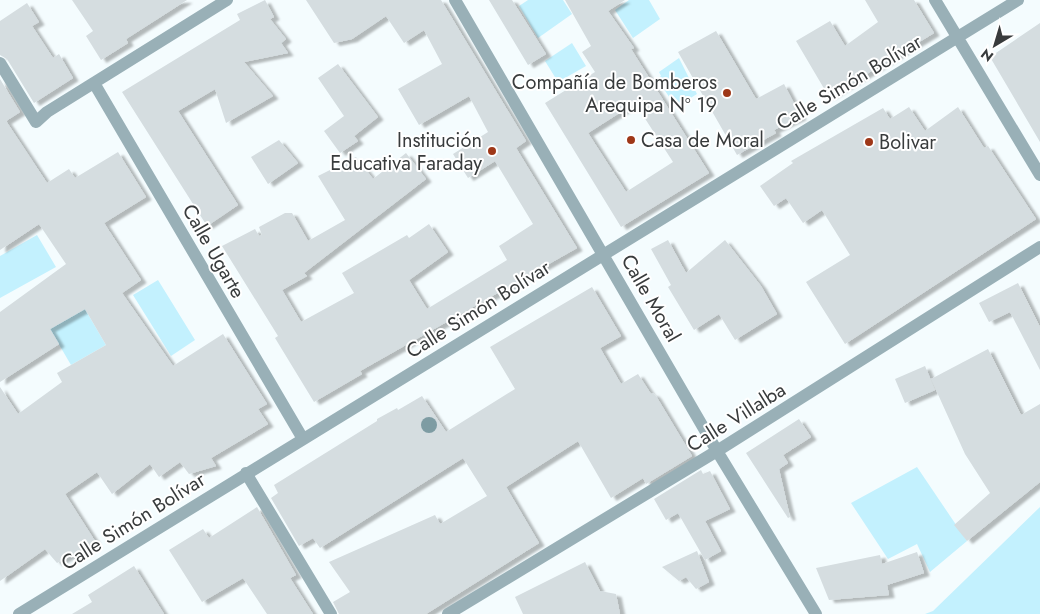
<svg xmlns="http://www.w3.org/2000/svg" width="1040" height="614" viewBox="0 0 1040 614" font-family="Jost,sans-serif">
<defs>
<filter id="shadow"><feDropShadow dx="5.5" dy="3" stdDeviation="1" flood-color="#0004"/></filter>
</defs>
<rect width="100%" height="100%" fill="#f4fcfe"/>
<path fill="#c3f1fe" d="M 528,0 L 563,0 L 572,14 L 538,38 L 519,6 Z
M 629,0 L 649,0 L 660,19 L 633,38 L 615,10 Z
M 572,43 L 586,66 L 558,82 L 545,61 Z
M 679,58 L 697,94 L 676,107 L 657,79 L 661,76 L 659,72 Z
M 37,235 L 56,267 L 0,298 L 0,256 Z
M 158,280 L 195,340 L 171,356 L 133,295 Z
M 85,309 L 106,345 L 71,365 L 50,329 Z
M 917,467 L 967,541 L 930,572 L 917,544 L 888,559 L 851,503 Z
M 1040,507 L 1040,614 L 925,614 L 933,611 Z"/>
<path fill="#d5dde0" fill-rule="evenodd" filter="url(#shadow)" d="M 72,0 L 187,0 L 126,39 L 128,43 L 101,60 L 86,36 L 93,31 Z
M 265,0 L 274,17 L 270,19 L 286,39 L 281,43 L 288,53 L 244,62 L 273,96 L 226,123 L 215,89 L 178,111 L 238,205 L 207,226 L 122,92 L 240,20 L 237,14 Z
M 306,0 L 441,0 L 526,141 L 516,148 L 577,248 L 360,371 L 362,374 L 314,402 L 275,338 L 278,336 L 222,246 L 255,229 L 259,236 L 262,235 L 259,227 L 285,213 L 292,213 L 308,241 L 345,220 L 318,176 L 356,157 L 373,179 L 406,153 L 426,179 L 304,273 L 307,276 L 282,290 L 301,322 L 354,293 L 342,273 L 407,235 L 409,238 L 429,224 L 448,252 L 409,280 L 427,309 L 507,260 L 499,246 L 533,224 L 495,161 L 468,178 L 453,154 L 488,132 L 469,96 L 419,125 L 398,89 L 442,64 L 424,30 L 404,43 L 386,16 L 352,39 L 334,43 Z
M 489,0 L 512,0 L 546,54 L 528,65 Z
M 565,0 L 625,0 L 608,11 L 634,48 L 631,49 L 709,173 L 621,227 L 545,103 L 595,72 L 582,52 L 591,46 ZM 635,103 L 673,162 L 626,192 L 588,133 Z
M 865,0 L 914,0 L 934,33 L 829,97 L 796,41 L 830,21 L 845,46 L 878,22 Z
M 27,3 L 39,22 L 32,26 L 53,58 L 59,54 L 73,78 L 34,103 L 7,59 L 0,55 L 0,21 Z
M 1040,23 L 1040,142 L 990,57 Z
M 716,31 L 756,99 L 784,84 L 801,117 L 774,130 L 776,133 L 737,155 L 678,52 Z
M 338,64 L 378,117 L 354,136 L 358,141 L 340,153 L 324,131 L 344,116 L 318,78 Z
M 0,79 L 20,112 L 6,121 L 47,183 L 69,169 L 75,178 L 118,152 L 146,197 L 104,223 L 141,280 L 122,293 L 173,366 L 223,334 L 267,404 L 258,409 L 268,424 L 211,458 L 216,466 L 189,474 L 180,462 L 159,477 L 150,464 L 112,494 L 97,472 L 65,494 L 95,541 L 57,563 L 45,549 L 0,581 L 0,387 L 18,414 L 62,382 L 57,373 L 106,345 L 85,309 L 50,329 L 59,344 L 0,382 L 0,312 L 66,264 L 39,224 L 0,250 Z
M 909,107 L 925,131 L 958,107 L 984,148 L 988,146 L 1036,219 L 845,344 L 806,282 L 850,255 L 822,210 L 803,223 L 786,198 L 774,206 L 760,186 L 793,163 L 791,161 L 883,108 L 890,119 Z
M 279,140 L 298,163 L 268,184 L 251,157 Z
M 668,240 L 686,273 L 725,240 L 761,286 L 777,314 L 735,340 L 719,314 L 694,330 L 668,287 L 671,285 L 651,249 Z
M 1018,283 L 1040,327 L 1040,370 L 1010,312 L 989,322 L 979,303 Z
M 592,287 L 621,336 L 600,348 L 621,384 L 638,374 L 651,394 L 653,393 L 656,396 L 692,456 L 646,484 L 643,478 L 611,498 L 578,441 L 506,487 L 539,543 L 426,614 L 339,614 L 333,602 L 350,592 L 329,562 L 435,515 L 440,524 L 487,496 L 463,458 L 320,548 L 313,538 L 299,546 L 271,498 L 278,493 L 274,485 L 377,421 L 377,419 L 397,408 L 398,410 L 422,396 L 446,432 L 515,389 L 490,347 Z
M 988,349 L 1021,415 L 1040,404 L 1040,482 L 967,541 L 954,525 L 990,493 L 965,454 L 931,379 Z
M 925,366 L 935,390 L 905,403 L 895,379 Z
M 799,419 L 811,437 L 783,455 L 788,463 L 779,469 L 790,517 L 788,518 L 746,453 Z
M 701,470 L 703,474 L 710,471 L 730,509 L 705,521 L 721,551 L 705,560 L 678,513 L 666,520 L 654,499 Z
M 257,507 L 296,575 L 290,578 L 313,614 L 267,614 L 243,578 L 202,602 L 169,550 L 203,529 L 209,538 Z
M 697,551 L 709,582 L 696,589 L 686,577 L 679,581 L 662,567 Z
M 917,552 L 924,573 L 887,585 L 889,595 L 829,600 L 816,568 L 880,555 L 882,564 Z
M 585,562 L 600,591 L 616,594 L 620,614 L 523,614 L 515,597 Z
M 134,566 L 164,614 L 72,614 L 92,602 L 88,595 Z"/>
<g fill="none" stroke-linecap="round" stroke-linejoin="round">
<path stroke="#99b0b7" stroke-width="12" d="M 455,0 L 717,451 L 816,614
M 935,0 L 1040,175
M 0,63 L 36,122 L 47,112 L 227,0
M 94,83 L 303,439
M 246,473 L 331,614
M 19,614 L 1018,0
M 448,614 L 717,451 L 1040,247"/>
</g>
<circle fill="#7e9ca3" cx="429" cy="425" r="8"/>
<g fill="#9e3718" stroke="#fff" stroke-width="2">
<circle cx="727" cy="93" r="5"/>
<circle cx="631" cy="140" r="5"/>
<circle cx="869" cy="142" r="5"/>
<circle cx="492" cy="151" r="5"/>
</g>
<g text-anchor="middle" stroke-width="4" stroke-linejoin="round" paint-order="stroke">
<g font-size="20" fill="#383b3c" stroke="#fff" text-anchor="end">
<text x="717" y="89">Compañía de Bomberos<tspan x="717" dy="23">Arequipa Nº 19</tspan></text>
<text x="482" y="147">Institución<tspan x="482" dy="23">Educativa Faraday</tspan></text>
<text x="641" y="147" text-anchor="start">Casa de Moral</text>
<text x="879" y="149" text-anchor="start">Bolivar</text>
</g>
<g font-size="20" fill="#383b3c" stroke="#fff">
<text transform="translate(849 82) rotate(-31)" y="7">Calle Simón Bolívar</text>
<text transform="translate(214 251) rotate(60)" y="7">Calle Ugarte</text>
<text transform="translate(651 298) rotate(60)" y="7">Calle Moral</text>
<text transform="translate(478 309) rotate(-32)" y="7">Calle Simón Bolívar</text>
<text transform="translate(736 417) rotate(-32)" y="7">Calle Villalba</text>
<text transform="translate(133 521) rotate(-32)" y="7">Calle Simón Bolívar</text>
</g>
</g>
<g transform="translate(995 45) rotate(218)" stroke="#ffffff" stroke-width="4" paint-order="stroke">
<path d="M0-4L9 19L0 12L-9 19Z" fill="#383b3c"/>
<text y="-8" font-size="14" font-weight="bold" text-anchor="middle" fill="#383b3c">N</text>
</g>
</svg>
